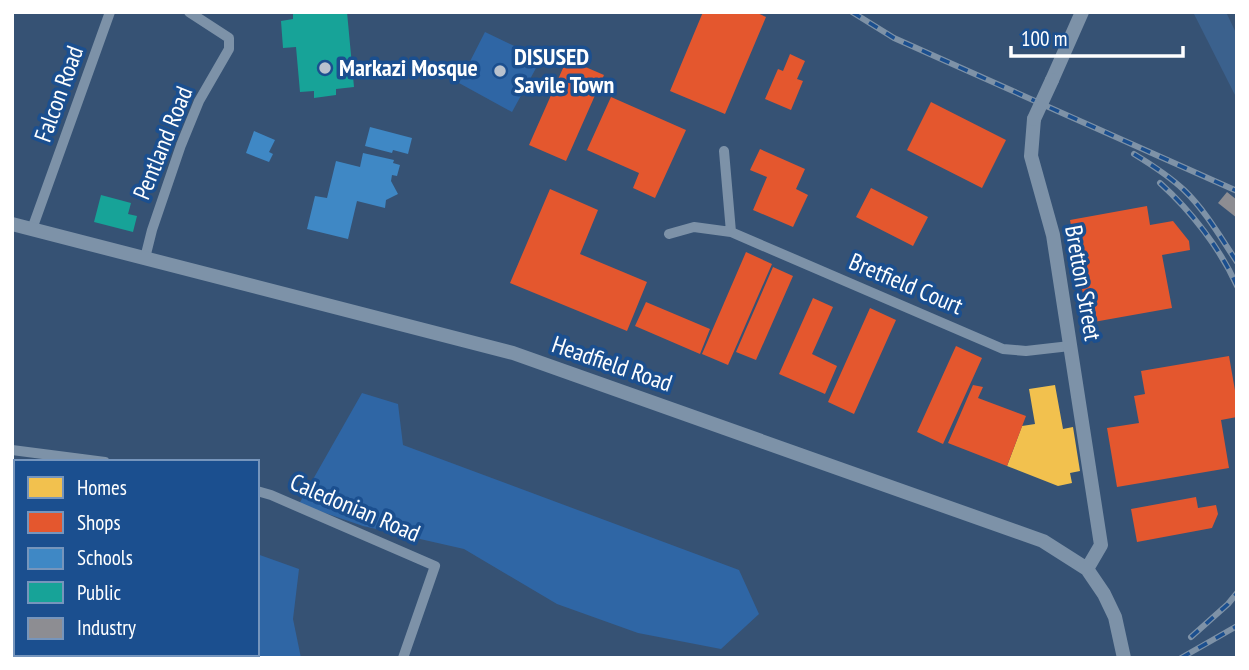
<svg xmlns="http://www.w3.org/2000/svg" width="1249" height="670" viewBox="0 0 1249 670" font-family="'PT Sans Narrow',sans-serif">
<rect width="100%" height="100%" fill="#365274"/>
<path fill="#2f66a5" d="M 485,32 L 541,59 L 512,112 L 459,83 Z
M 362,393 L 398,404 L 403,445 L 739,570 L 759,614 L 721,649 L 638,633 L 557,604 L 464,549 L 363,526 L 299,504 Z
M 257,554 L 299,569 L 293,619 L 301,658 L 154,658 L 154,654 L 257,654 Z"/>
<path fill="#3b618d" d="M 1193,12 L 1226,12 L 1237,35 L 1237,99 Z"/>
<path fill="#f2c14e" d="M 1055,385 L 1063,429 L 1073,427 L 1080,471 L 1070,473 L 1072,483 L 1058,486 L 1007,466 L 1022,426 L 1035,424 L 1029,389 Z"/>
<path fill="#e4572e" d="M 703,12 L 755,12 L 766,17 L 725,114 L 670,91 Z
M 790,54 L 805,61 L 797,79 L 803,81 L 791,110 L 765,99 L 778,69 L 783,71 Z
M 567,59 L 604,75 L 566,161 L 529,145 Z
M 611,97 L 686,130 L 655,198 L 633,188 L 639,173 L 587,150 Z
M 931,102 L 1006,140 L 982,188 L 907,150 Z
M 760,149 L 805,169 L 796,189 L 808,195 L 793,227 L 753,210 L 767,177 L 750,170 Z
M 871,188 L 928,217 L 913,246 L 856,217 Z
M 550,189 L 598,210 L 580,254 L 647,282 L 627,331 L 510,283 Z
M 1147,206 L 1150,225 L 1173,221 L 1189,241 L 1190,250 L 1162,255 L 1172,308 L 1088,323 L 1070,220 Z
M 746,252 L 772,264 L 728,365 L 702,354 Z
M 773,267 L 793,276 L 756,360 L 736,352 Z
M 813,298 L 833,307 L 812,354 L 837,366 L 825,394 L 779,374 Z
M 646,302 L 710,329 L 700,354 L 635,326 Z
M 870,308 L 896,320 L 854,414 L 828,402 Z
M 956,346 L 982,358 L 943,444 L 917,432 Z
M 1229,356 L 1237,402 L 1237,417 L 1221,420 L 1229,468 L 1117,487 L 1107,428 L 1139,423 L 1134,396 L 1145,394 L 1141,371 Z
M 973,385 L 983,387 L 978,398 L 1026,416 L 1007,466 L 948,443 Z
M 1196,497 L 1198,508 L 1216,505 L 1218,514 L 1212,528 L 1137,542 L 1131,509 Z"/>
<path fill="#3f88c5" d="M 370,127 L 412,138 L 408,154 L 393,150 L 392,153 L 365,146 Z
M 254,131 L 275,140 L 269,152 L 273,154 L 269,162 L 246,153 Z
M 363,153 L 394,160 L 393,163 L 400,165 L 397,176 L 392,175 L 391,181 L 398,194 L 386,200 L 385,208 L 357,201 L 348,239 L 307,229 L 315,196 L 327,198 L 336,161 L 360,167 Z"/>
<path fill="#17a398" d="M 293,12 L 347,12 L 354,87 L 336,89 L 336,95 L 314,98 L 314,91 L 300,92 L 296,47 L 283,48 L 281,21 L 293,19 Z
M 101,195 L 131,203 L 128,214 L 137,216 L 133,232 L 94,222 Z"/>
<path fill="#8d8d92" d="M 1227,192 L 1237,200 L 1237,218 L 1218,203 Z"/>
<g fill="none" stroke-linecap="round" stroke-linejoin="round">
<path stroke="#7d92a8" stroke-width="10" d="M 724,151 L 731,232
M 32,229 L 110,12
M 669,234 L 694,227 L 731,232 L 1003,349 L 1026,351 L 1070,346
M 145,258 L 152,230 L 181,145 L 199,101 L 229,49 L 229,38 L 189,12
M 12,450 L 105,462
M 257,491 L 271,495 L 435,566 L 403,658
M 12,576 L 16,577
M 72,658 L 73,654"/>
<path stroke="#7d92a8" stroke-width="14" d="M 1052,80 L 1082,12
M 1034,119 L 1031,156 L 1053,235 L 1101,545 L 1087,569
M 12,224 L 513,353 L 1043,541 L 1087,569 L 1104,594 L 1115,617 L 1124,658"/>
<g stroke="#7e92a7" stroke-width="6">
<path id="rail" d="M 852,12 L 894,38 L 1237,191
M 1134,154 C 1152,165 1169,176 1184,190 C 1205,210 1221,238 1237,262
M 1160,183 C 1191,211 1220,248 1237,286
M 1191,637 L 1228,604 L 1237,593
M 1181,658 L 1237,626"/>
</g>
<use href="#rail" stroke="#1b4f8f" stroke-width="3.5" stroke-dasharray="10" stroke-linecap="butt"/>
<path stroke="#7d92a8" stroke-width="14" d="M 1034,119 L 1052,80"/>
</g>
<g fill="#b9c2ce" stroke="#1b4f8f" stroke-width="2.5">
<circle cx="325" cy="68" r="7"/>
<circle cx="500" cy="71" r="7"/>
</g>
<g text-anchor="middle" stroke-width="7" stroke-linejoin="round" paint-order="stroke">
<g font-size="24" font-weight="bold" fill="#fff" stroke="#1b4f8f" text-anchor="start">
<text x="514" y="65">DISUSED<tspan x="514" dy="28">Savile Town</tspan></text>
<text x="339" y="76">Markazi Mosque</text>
</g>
<g font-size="24" fill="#fff" stroke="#1b4f8f">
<text transform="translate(59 94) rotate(-70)" y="8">Falcon Road</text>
<text transform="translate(163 143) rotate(-68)" y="8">Pentland Road</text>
<text transform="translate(1083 283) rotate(80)" y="8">Bretton Street</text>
<text transform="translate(906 284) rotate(23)" y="8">Bretfield Court</text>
<text transform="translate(612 364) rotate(19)" y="8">Headfield Road</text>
<text transform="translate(355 508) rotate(23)" y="8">Caledonian Road</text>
</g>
</g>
<rect width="1249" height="670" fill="none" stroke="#ffffff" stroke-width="28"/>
<rect x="14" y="460" width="245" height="196" fill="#1b4f8f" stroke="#7695bc" stroke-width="2"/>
<rect x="28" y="477" width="35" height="21" fill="#f2c14e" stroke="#7695bc" stroke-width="2"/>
<text x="77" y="495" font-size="21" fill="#ffffff">Homes</text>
<rect x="28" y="512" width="35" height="21" fill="#e4572e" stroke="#7695bc" stroke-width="2"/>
<text x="77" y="530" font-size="21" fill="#ffffff">Shops</text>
<rect x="28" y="548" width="35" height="21" fill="#3f88c5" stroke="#7695bc" stroke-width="2"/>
<text x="77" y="565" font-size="21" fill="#ffffff">Schools</text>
<rect x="28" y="582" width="35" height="21" fill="#17a398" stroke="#7695bc" stroke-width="2"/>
<text x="77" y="600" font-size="21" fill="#ffffff">Public</text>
<rect x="28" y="618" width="35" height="21" fill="#8d8d92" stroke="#7695bc" stroke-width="2"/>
<text x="77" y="635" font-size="21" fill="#ffffff">Industry</text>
<path d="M1011 46v10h172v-10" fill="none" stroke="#ffffff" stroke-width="3.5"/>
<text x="1021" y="46" font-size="21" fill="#ffffff" stroke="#1b4f8f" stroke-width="5" paint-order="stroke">100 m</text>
</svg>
